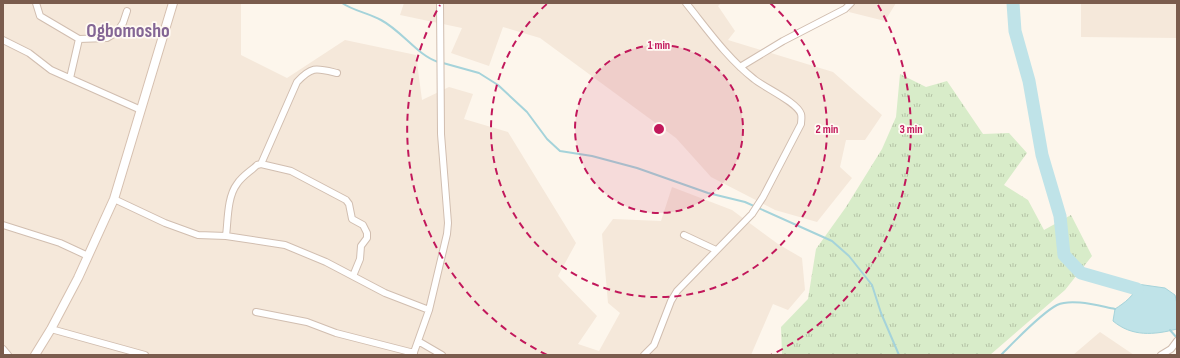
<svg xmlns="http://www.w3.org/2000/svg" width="1180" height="358" viewBox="0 0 1180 358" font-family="'Sofia Sans Condensed',sans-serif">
<defs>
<pattern id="grass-tufts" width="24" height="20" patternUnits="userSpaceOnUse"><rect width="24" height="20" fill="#d8ecc9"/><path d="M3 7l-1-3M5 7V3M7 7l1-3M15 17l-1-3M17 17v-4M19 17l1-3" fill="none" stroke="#b4c2a5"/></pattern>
</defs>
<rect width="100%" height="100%" fill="#fdf6ec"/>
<path fill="#f5e8da" d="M 3,3 L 241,3 L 241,55 L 287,78 L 345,40 L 416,55 L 422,100 L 449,87 L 473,94 L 464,119 L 508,132 L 576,243 L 558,276 L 597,316 L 578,344 L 599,351 L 620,313 L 608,303 L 602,234 L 613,219 L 661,221 L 672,187 L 732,210 L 778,244 L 802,258 L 805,290 L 788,310 L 773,304 L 751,355 L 3,355 Z
M 404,3 L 721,3 L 718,6 L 735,31 L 728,40 L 833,72 L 882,115 L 865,140 L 846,140 L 840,167 L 852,178 L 817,222 L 775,210 L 711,177 L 676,138 L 540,38 L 503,27 L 489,66 L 451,53 L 462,28 L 400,15 Z
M 852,3 L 896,3 L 885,21 L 849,12 Z
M 1081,3 L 1177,3 L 1177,38 L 1081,37 Z
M 1100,332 L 1134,355 L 1073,355 Z"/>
<path fill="url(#grass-tufts)" d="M 900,74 L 926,87 L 947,81 L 983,134 L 1009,133 L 1027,153 L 1004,185 L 1028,200 L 1044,230 L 1071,215 L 1092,256 L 1065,290 L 990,355 L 782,355 L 781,327 L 808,299 L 816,249 L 846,207 L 882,149 L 896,117 Z"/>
<path fill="#bfe3e8" stroke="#a5d3da" d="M 1137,284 L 1165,288 L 1175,295 L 1177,304 L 1177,329 C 1154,335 1132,337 1113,321 L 1115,309 C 1124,303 1135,296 1137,284 Z"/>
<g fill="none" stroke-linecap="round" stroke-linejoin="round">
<path stroke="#a5d3da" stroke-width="2" d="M 342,3 C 354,11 368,13 381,20 C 402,31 417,55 438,62
M 443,63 L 479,73 L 498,85 L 527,112 L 547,139 L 560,151 L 592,156 L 637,168 L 708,193 L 745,202 L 832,241 L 849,256 L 872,285 L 881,313 L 899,355
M 1170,330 L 1177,338
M 1001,355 C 1015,341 1040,314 1057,305 C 1072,298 1099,306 1115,309"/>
<path stroke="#bfe3e8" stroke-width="13" d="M 1013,3 L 1015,31 L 1029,81 L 1042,155 L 1060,216 L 1064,255 L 1081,273 L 1137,289"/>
<g stroke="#d1beb0" stroke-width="8">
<path id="minor" d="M 36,3 L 40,16 L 79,39 L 107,38 L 117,32 L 123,23 L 127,11
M 3,40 L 29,53 L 51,70 L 141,110
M 740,67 L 783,41 L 845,9 L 851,3
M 70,78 L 79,39
M 261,164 L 291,171 L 346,200 L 349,204 L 352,219 L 363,225 L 367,233 L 367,238 L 361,246 L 360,259 L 353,276
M 114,199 L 165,223 L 198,235 L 226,236 L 285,245 L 326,262 L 385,293 L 429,310
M 3,225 L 60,243 L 88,256
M 684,235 L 716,250
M 226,236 C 228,221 227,197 237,184 C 242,176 251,171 257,165 L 261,164 L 297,82 C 312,66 316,68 337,73
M 256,312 L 307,322 L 336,333 L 414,353
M 51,329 L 145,355
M 418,341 L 442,355
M 3,349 L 8,355
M 413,355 L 429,310 L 447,234 L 448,223 L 441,134 L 440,3
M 644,355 L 654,345 L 671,301 L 677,291 L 752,214 L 763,197 L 801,124 C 801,121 802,117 801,114 C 797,102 765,88 754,79 C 727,58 707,29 686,3
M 1161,355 L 1171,349 L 1177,341"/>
</g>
<g stroke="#d6c0b0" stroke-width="10">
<path id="secondary" d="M 35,355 L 51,329 L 78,278 L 114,199 L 173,3"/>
</g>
<use href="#minor" stroke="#fff" stroke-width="6"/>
<use href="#secondary" stroke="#fff" stroke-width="8"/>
</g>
<circle cx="659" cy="129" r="84" fill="#c2185b" fill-opacity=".12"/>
<g fill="none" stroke="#c2185b" stroke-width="2" stroke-dasharray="7 5">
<circle cx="659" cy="129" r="84"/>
<path d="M770 3A168 168 0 1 1 548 3"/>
<path d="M547 355A252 252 0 0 1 440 5M878 5A252 252 0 0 1 771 355"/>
</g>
<g text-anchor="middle" stroke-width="3.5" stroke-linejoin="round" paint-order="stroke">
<g font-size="20" font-weight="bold" fill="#846695" stroke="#fffaf3">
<text x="128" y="37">Ogbomosho</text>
</g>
</g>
<circle cx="659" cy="129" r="6" fill="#c2185b" stroke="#fffaf3" stroke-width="2"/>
<g font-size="12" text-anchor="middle" font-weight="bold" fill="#c2185b" stroke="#fffaf3" stroke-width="3.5" stroke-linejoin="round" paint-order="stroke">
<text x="659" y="49">1 min</text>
<text x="827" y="133">2 min</text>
<text x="911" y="133">3 min</text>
</g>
<rect width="1180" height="358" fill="none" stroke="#7a5c4d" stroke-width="8"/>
</svg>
